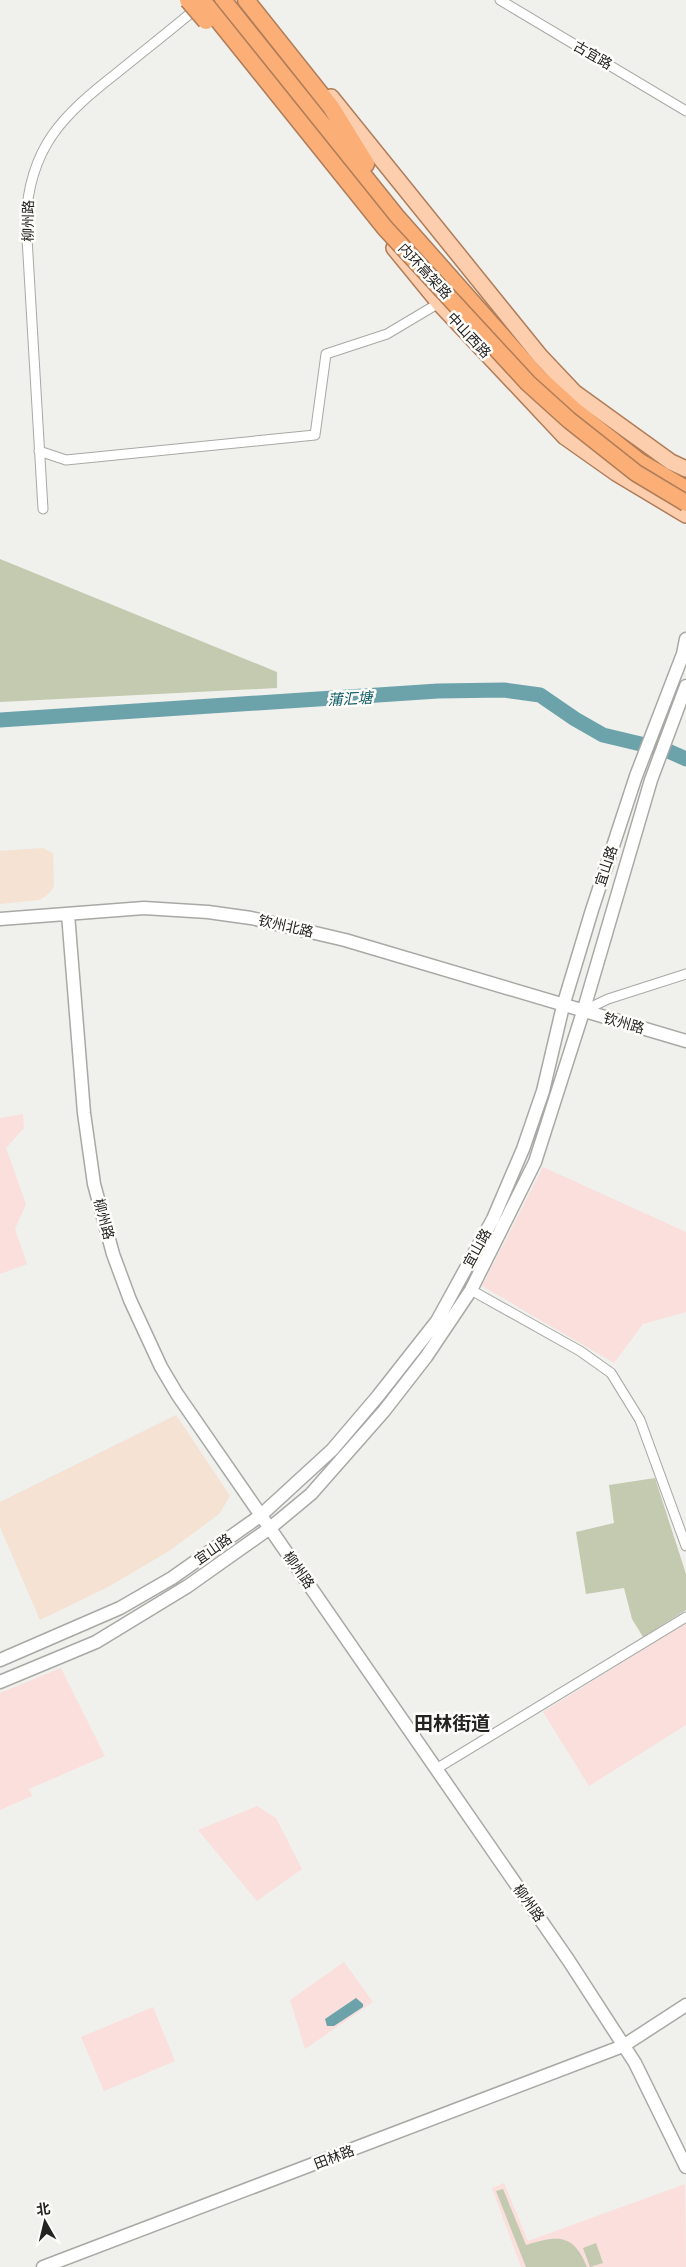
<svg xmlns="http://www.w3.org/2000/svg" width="686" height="2267" viewBox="0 0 686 2267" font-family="'Times New Roman','Noto Sans SC',serif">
<rect width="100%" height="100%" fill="#f0f0ed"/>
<path fill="#f5e2d2" d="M 43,848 L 53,853 L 54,885 L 52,890 L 46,896 L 39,900 L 0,904 L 0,851 Z
M 176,1415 L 230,1496 L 219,1514 L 169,1551 L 108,1587 L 40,1620 L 0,1527 L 0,1502 Z"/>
<path fill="#fadfdc" d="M 23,1114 L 24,1128 L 6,1148 L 26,1204 L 15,1229 L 27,1264 L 0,1274 L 0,1118 Z
M 543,1167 L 686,1232 L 686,1312 L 643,1324 L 614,1363 L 482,1286 Z
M 686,1623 L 686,1725 L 589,1786 L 543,1712 Z
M 61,1668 L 105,1756 L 29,1789 L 32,1796 L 0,1810 L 0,1693 Z
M 257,1806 L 276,1818 L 302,1869 L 257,1901 L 198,1830 Z
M 344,1962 L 373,2002 L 305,2049 L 290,2000 Z
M 153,2007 L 175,2061 L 104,2091 L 81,2037 Z
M 504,2183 L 528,2241 L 685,2184 L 686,2267 L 521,2267 L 492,2188 Z"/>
<path fill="#c3caaf" d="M 0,559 L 277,672 L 277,688 L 0,702 Z
M 655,1478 L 686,1574 L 686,1610 L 643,1637 L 632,1619 L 624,1588 L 586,1594 L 576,1532 L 614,1523 L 609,1485 Z
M 503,2189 L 526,2245 C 556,2236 573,2232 587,2267 L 526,2267 L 496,2191 Z
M 596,2243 L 603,2263 L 590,2267 L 583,2248 Z"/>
<path fill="#6ca3ab" d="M 356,1998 L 363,2004 L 363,2007 L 334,2026 L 327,2026 L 325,2019 Z"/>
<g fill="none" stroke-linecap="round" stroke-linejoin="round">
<path stroke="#6ca3ab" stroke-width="15" d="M 0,720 L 438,691 L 504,690 L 540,695 L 575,719 L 603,735 L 666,750 L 686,759"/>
<g stroke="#a8a8a5" stroke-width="11">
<path id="street" d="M 500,0 L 686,111
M 39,451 L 66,460 L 315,435 L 326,354 L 387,334 L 439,303
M 43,509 L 26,221 C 29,147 63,115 118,72 C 145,50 172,29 198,7
M 583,1011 L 608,999 L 686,974
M 471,1290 L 580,1351 L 611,1373 L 640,1420 L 686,1546
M 436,1769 L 686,1617"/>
</g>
<g stroke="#a8a8a5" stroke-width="15">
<path id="secondary" d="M 68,914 L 84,1113 L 94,1184 L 113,1254 L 130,1300 L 161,1367 L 177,1394 L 569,1961 L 635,2063 L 686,2167
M 0,919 L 144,908 L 208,912 L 251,918 L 345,940 L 686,1041
M 0,1660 L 120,1608 L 172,1578 L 260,1516 L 332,1450 L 378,1396 L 437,1321 L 493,1219 L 523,1149 L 543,1091 L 563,1006 L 592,910 L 636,776 L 683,654 L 686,639
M 0,1682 L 96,1642 L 188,1586 L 270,1528 L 311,1494 L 384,1411 L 426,1357 L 471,1290 L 535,1162 L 583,1012 L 651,780 L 686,686
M 43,2267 L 623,2046 L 686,2005"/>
</g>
<g stroke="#af7d59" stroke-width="18">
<path id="primary" d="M 331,97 L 540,356 L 574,392 L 671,462 L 686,469
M 394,248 L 439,303 L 565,437 L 616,473 L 686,515"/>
</g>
<g stroke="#af7d59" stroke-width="19">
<path id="highway" d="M 223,0 L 396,216 L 539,378 L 574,410 L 640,462 L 686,489
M 246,0 L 331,107 L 366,164"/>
</g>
<use href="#street" stroke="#fff" stroke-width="9"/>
<use href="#secondary" stroke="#fff" stroke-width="12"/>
<use href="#primary" stroke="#fdcead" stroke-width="15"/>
<use href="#highway" stroke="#fbae76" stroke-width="16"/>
<g stroke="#af7d59" stroke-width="19" stroke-linecap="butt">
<path id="highway-bridge" d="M 188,0 L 206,21
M 202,0 L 385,228 L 528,383 L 569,420 L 636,473 L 686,503"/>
</g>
<use href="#highway-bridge" stroke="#fbae76" stroke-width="16"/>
</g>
<g text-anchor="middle" stroke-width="5" stroke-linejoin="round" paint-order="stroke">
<g font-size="14" fill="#232322" stroke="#fefdfa">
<text transform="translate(593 55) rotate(30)" y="5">古宜路</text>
<text transform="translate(28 221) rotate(-89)" y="5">柳州路</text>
<text transform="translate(425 271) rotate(47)" y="5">内环高架路</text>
<text transform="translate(469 335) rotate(47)" y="5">中山西路</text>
<text transform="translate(606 866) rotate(-72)" y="5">宜山路</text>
<text transform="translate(286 926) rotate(13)" y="5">钦州北路</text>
<text transform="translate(624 1023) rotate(16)" y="5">钦州路</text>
<text transform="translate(104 1219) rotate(75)" y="5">柳州路</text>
<text transform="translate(477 1248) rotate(-61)" y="5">宜山路</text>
<text transform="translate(213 1549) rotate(-35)" y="5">宜山路</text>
<text transform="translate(299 1570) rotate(55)" y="5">柳州路</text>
<text transform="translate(529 1903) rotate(55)" y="5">柳州路</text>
<text transform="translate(334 2157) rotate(-21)" y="5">田林路</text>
</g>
<g font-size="15" font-style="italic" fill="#0d5c66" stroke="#fefdfa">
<text transform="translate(350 699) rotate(-3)" y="5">蒲汇塘</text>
</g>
<g font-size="19" font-weight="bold" fill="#232322" stroke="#fefdfa">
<text x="452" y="1730">田林街道</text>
</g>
</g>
<g transform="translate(45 2222) rotate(352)" stroke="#fefdfa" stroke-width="4" paint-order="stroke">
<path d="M0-4L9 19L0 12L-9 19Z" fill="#232322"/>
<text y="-8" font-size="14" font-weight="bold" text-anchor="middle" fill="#232322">北</text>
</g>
</svg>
